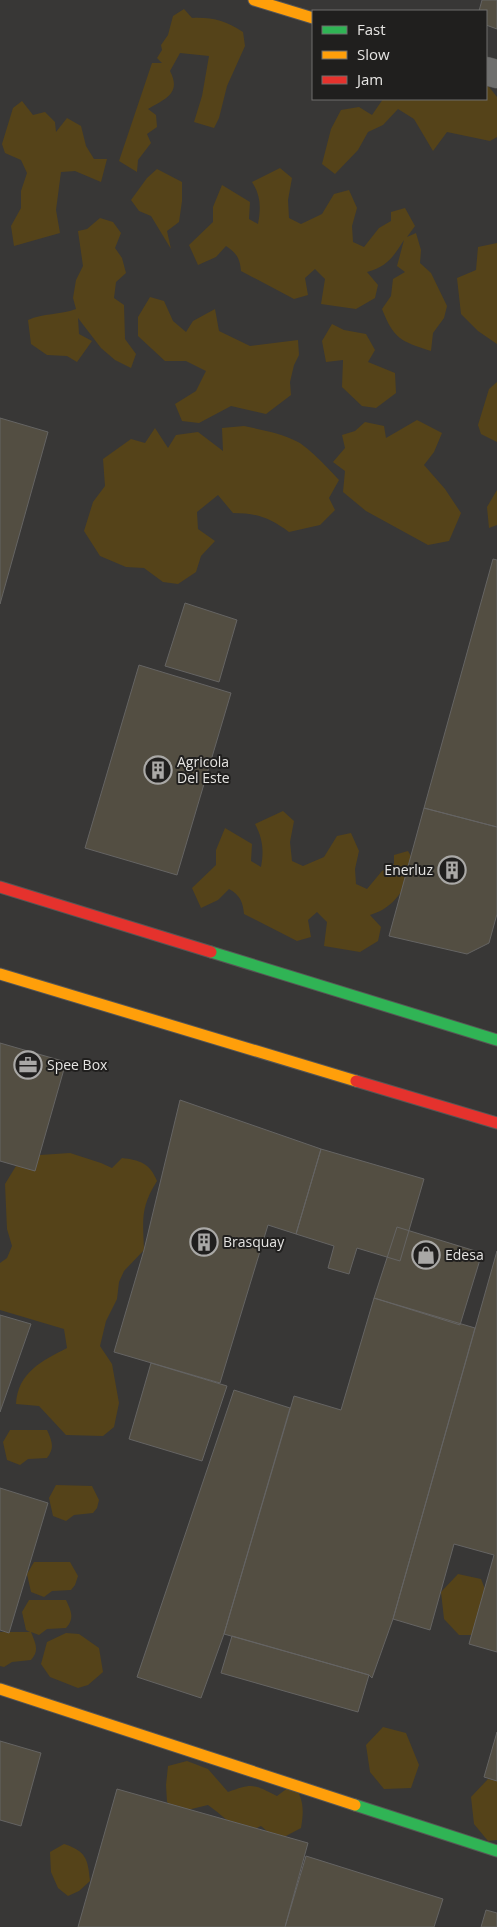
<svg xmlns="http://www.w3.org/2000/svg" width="497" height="1927" viewBox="0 0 497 1927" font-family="'Open Sans',sans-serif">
<rect width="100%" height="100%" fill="#383736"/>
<path fill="#554319" d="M 184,9 L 192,18 C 212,17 226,21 243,32 L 245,46 L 227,86 L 219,118 L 214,128 L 194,122 L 202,96 L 209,56 L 180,53 L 170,71 C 182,94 164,99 148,109 L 156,115 L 157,127 L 147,134 L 151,143 L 138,160 L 137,172 L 119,161 L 152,63 L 162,63 L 157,58 L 162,50 L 161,45 L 168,35 L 173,16 Z
M 486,83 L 497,97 L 497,137 L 490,141 L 447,132 L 433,151 L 414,119 L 398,109 L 383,125 L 368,132 L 358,150 L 335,174 L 322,164 L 331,129 L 341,110 L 359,107 L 372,115 L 383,99 L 486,99 Z
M 22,101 L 33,115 L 45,112 L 55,122 L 56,132 L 67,118 L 81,126 L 86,146 L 94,159 L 107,159 L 101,182 L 75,171 L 61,172 L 56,210 L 60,233 L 14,246 L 11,226 L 21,208 L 21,191 L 27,173 L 21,160 L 5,153 L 2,144 L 13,108 Z
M 280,168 L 292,178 L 288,200 L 289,218 L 301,224 L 322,214 L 334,194 L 349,190 L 357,208 L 352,226 L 353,242 L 364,247 L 379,228 L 391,221 L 391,212 L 405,208 L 415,226 L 407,237 L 416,233 L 421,250 L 420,263 L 431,273 L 447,306 L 444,318 L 433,333 L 431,351 C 400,341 394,339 382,309 L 391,296 L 393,279 L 405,272 L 397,266 L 404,240 C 393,257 388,266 367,272 L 378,285 L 375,298 L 356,309 L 321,304 L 325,279 L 315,269 L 305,278 L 308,295 L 294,299 L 241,271 C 240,259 237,253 226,246 L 216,257 L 198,265 L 189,245 L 213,222 L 213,207 L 222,185 L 250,202 L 249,219 L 258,224 C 261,208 261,196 252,182 Z
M 157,169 L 182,182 L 182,201 L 179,222 L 167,231 L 171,249 L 151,216 L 139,211 L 131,200 L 147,178 Z
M 100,218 L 113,222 L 121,233 L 115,248 L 122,258 L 126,273 L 116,282 L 114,298 L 124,305 L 125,339 L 136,354 L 131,368 L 115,360 L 101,348 L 78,318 L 79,334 L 92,341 L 77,362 L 67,356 L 47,355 L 31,344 L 28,320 C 43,313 60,315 76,309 L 73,298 L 76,280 L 83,266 L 78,231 L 87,229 Z
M 497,243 L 497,344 L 478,331 L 461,314 L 457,278 L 476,270 L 478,247 Z
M 150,297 L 164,301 L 173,321 L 186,332 L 193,321 L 215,309 L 219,331 L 250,346 L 298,340 L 299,355 L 294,365 L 290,382 L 291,395 L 266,414 L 231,406 L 199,423 L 182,421 L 175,404 L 196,391 L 206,371 L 186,361 L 165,361 L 138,336 L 138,317 Z
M 332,324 L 344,330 L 366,334 L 375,350 L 368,362 L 395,373 L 396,393 L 376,408 L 362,406 L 342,387 L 343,360 L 326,362 L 322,341 Z
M 497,382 L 497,442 L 481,434 L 478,425 L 489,389 Z
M 417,420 L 442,433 L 434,452 L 424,465 L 445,489 L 461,513 L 449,541 L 428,545 L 366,511 L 343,492 L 345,471 L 333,462 L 345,448 L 342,435 L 355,431 L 365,422 L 384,426 L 386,438 Z
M 244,426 C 262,430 281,433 298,442 C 309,448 330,470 339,480 L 329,498 L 335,510 L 320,525 L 289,532 C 270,518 257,513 233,513 L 218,495 L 197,512 L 198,529 L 215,541 L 201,556 L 196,572 L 178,584 L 163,582 L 144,568 L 126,567 L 100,556 L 84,531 L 93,502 L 105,486 L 103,459 L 131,439 L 145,443 L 155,428 L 168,448 L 176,435 L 198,432 L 223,451 L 222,428 Z
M 497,472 L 497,525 L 489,528 L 487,507 L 497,490 Z
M 283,811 L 294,821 L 290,842 L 292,861 L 303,866 L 324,857 L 337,836 L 351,833 L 359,851 L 355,869 L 356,884 L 367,889 L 382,871 L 394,864 L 394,855 L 408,851 L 418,868 C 402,888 397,907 370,915 L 381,927 L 378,941 L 360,952 L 324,946 L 327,922 L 317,912 L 308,920 L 311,937 L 297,941 L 244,914 C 243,902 240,895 229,889 L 218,900 L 201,908 L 192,888 L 216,865 L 216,850 L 225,828 L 252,844 L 251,861 L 261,867 C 264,851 263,839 255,824 Z
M 70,1153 L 101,1163 L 112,1168 L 122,1158 C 139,1160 150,1163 157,1181 C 140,1208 143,1220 144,1250 L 124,1271 L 119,1282 L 117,1299 L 106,1321 L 100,1346 L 112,1364 L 119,1403 L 114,1427 L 103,1436 L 66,1435 L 39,1406 L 16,1404 C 18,1372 42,1361 67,1348 L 64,1329 L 0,1310 L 0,1263 L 7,1258 L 12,1246 L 7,1229 L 5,1184 L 16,1166 L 40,1155 Z
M 10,1430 L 47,1430 C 52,1441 55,1448 47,1458 L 28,1459 L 20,1465 L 7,1460 L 3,1442 Z
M 56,1485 L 92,1486 L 99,1500 L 97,1508 L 93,1513 L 74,1515 L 66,1521 L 53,1516 L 49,1498 Z
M 34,1562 L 70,1562 L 78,1576 L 75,1585 L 71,1590 L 52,1591 L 44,1597 L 31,1592 L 27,1574 Z
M 458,1574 L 481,1579 L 494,1612 L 486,1635 L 459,1635 L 444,1619 L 441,1592 Z
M 29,1600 L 66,1600 C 71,1611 75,1618 66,1628 L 47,1629 L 39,1635 L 31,1632 C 35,1643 40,1650 31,1660 L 12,1662 L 4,1667 L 0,1666 L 0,1632 L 30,1632 L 26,1630 L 22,1612 Z
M 66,1633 L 79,1634 L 99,1648 L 103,1672 L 88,1685 L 78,1688 L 50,1677 L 41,1664 L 47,1642 Z
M 383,1727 L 406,1733 L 419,1765 L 411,1788 L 384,1789 L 370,1772 L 366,1745 Z
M 187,1761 L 208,1769 L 228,1792 C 253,1783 253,1784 277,1796 L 293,1784 C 304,1799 304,1810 301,1828 L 284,1837 L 268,1832 L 261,1826 L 246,1833 C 230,1824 222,1815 208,1805 L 179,1812 L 167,1802 L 166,1785 L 168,1766 Z
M 488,1779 L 497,1781 L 497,1840 L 488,1841 L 474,1824 L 471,1797 Z
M 64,1844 C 86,1851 88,1859 90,1881 L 79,1891 L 68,1896 L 58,1888 L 51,1872 L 50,1852 Z"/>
<path fill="#534e42" stroke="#656463" d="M 482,0 L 497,0 L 497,29 L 486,25 L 486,11 L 479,11 Z
M 0,418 L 48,432 L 0,604 Z
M 493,559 L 497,560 L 497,827 L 424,808 Z
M 185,603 L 237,620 L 219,682 L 165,666 Z
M 139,665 L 231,693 L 177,875 L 85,848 Z
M 424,808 L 497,827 L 497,914 L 489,943 L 467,954 L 389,936 Z
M 0,1043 L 66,1062 L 35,1171 L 0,1161 Z
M 180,1100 L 321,1149 L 296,1234 L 268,1225 L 220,1383 L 114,1352 L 144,1250 Z
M 321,1149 L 424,1179 L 400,1261 L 357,1248 L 349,1274 L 328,1268 L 334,1246 L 296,1234 Z
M 397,1227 L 482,1253 L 460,1325 L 374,1298 Z
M 497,1251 L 497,1652 L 469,1644 L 494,1555 L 454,1544 L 430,1630 L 393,1619 Z
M 374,1298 L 475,1328 L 393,1619 L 372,1678 L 369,1675 L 224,1634 L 294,1396 L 341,1410 Z
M 0,1315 L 31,1324 L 0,1412 Z
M 151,1363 L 227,1386 L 202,1461 L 129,1439 Z
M 234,1390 L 290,1408 L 224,1634 L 201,1698 L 137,1677 Z
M 0,1488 L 48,1503 L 9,1633 L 0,1630 Z
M 232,1636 L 369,1675 L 358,1712 L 221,1673 Z
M 497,1732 L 497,1781 L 484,1777 Z
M 0,1741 L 41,1753 L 21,1826 L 0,1820 Z
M 117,1789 L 308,1843 L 285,1927 L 78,1927 Z
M 306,1856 L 443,1899 L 434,1927 L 285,1927 Z
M 486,1910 L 497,1913 L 497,1927 L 481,1927 Z"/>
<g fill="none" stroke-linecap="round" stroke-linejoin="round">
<g stroke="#575655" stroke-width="29">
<path id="street" d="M 486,71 L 497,74"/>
</g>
<g stroke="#575655" stroke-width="13">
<path id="fast" d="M 211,952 L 497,1040
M 355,1805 L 497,1851"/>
</g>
<g stroke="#575655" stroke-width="13">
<path id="slow" d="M 254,0 L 313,18
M 0,974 L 356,1081
M 0,1689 L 355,1805"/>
</g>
<g stroke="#575655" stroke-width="13">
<path id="jam" d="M 0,887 L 211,952
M 356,1081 L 497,1123"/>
</g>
<use href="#street" stroke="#6f6f6e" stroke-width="28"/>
<use href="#fast" stroke="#30b455" stroke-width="11"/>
<use href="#slow" stroke="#ff9f0a" stroke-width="11"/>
<use href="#jam" stroke="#e5322d" stroke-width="11"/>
</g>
<defs>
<g id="building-ring" transform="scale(1.4375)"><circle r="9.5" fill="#201f1e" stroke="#a9a8a6" stroke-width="1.5"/><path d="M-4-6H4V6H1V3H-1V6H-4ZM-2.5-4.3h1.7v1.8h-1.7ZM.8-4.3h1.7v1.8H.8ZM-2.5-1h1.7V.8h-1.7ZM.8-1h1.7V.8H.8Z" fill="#a9a8a6"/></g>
<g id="office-ring" transform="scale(1.4375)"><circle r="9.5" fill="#201f1e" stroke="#a9a8a6" stroke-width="1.5"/><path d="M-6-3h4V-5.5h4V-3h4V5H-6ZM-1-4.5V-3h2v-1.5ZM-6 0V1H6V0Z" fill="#a9a8a6"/></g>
<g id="shop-ring" transform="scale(1.4375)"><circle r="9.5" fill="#201f1e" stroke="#a9a8a6" stroke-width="1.5"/><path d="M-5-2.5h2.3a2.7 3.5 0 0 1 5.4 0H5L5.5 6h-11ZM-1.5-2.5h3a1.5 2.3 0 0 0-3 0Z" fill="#a9a8a6"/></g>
</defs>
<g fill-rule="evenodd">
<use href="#building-ring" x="158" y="770"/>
<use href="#building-ring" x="452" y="870"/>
<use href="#office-ring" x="28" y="1065"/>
<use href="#building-ring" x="204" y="1242"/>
<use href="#shop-ring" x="426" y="1255"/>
</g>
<g text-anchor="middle" stroke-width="4" stroke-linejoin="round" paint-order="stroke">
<g font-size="14" fill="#e6e5e3" stroke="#201f1e" text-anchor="start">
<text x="177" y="767">Agricola<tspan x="177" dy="16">Del Este</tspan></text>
<text x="433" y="875" text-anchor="end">Enerluz</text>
<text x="47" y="1070">Spee Box</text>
<text x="223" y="1247">Brasquay</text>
<text x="445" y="1260">Edesa</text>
</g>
</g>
<rect x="312" y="10" width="175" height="90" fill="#201f1e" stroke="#6f6e6d"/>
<rect x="322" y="26" width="25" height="8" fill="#30b455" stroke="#6f6e6d"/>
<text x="357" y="35" font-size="15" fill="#e6e5e3">Fast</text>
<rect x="322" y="51" width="25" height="8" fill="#ff9f0a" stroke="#6f6e6d"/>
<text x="357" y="60" font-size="15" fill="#e6e5e3">Slow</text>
<rect x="322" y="76" width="25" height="8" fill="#e5322d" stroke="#6f6e6d"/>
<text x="357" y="85" font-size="15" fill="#e6e5e3">Jam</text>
</svg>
